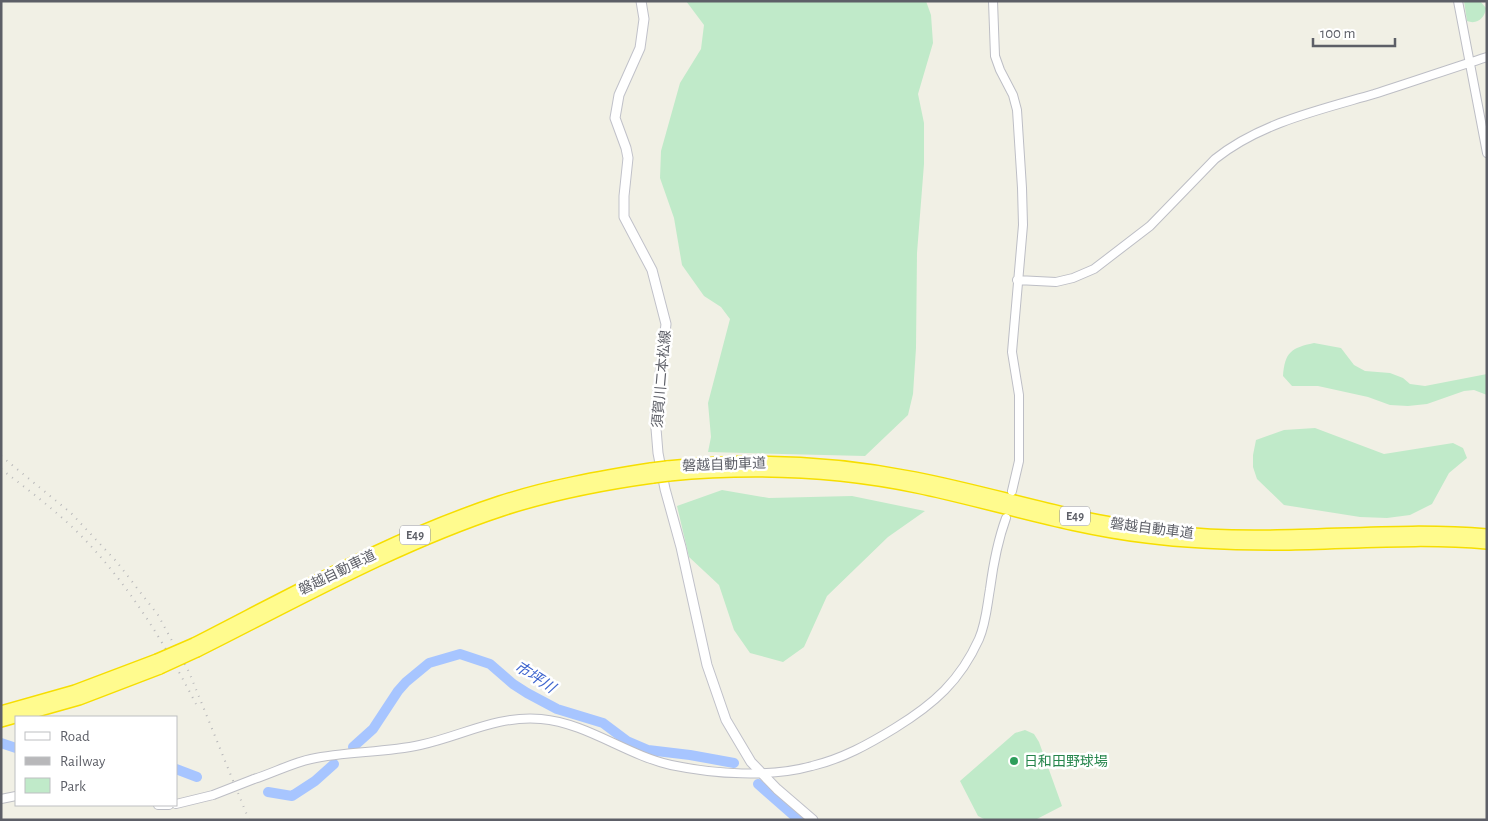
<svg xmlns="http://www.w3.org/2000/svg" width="1488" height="821" viewBox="0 0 1488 821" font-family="'Alegreya Sans','Noto Sans JP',sans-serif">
<rect width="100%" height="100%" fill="#f1f0e5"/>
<path fill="#c0eac9" d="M 686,1 L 926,1 L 931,15 L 933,43 L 918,94 L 924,123 L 924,164 L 917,253 L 916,348 L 913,394 L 908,415 L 865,456 L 708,452 L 711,437 L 708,403 L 730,319 L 721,307 L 704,296 L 682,265 L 674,218 L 660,178 L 661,151 L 680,83 L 701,49 L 704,25 Z
M 1464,1 L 1480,1 L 1486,8 C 1485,18 1477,25 1467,21 Z
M 1314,343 L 1341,348 L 1354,365 L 1365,371 L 1390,373 L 1403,378 L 1410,384 L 1425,386 L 1487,374 L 1487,395 L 1474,390 L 1464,391 L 1427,404 L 1408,406 L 1390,405 L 1368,397 L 1318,386 L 1292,386 L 1283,376 C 1285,352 1291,348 1314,343 Z
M 1315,428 L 1384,454 L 1453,443 L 1463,448 L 1467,458 L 1449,473 L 1432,504 L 1410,515 L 1387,518 L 1360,517 L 1284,505 L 1257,479 L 1253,467 L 1253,455 L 1256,440 L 1284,430 Z
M 722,490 L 769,498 L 852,496 L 925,511 L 888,537 L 827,596 L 804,647 L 783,662 L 750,653 L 734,630 L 719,585 L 689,557 L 677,506 Z
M 1025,730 L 1034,734 L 1039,742 L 1062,806 L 1035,820 L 986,820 L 978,816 L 960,781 L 1015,733 Z"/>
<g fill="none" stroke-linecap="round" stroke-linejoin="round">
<path stroke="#a7c5ff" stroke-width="10" d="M 1,743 L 16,748
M 353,747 L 373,729 L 398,691 L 406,682 L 429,663 L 460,654 L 490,664 L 513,684 L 527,693 L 557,709 L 603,723 L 627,741 L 648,750 L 690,755 L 734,763
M 176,769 L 197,777
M 758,784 L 799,820
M 268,792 L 292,796 L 315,781 L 334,764"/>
<g stroke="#bdbec5" stroke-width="10">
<path id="tertiary" d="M 993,1 L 995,56 L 1000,70 L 1013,95 L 1017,110 L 1022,188 L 1023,225 L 1012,352 L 1019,395 L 1019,461 L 1012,491
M 1458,1 L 1487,153
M 1017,280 L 1056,282 L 1073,278 L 1094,269 L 1150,226 L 1215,159 C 1260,123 1319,110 1374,94 C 1412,82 1449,69 1487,57
M 254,779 C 273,773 292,763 311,759 C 347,751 384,753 420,745 C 462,736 497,715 541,719 C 587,723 626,755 671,765 C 715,774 769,778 812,766 C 842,759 869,744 895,728 C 934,704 960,681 979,639 C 986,623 987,606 990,589 C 993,566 998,540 1006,518
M 1,799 L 16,796
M 176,804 L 213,795
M 158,805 L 169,805"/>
</g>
<g stroke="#c0c1c9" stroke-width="11">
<path id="secondary" d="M 641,1 L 644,19 L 640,48 L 619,95 L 615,118 L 626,148 L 628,158 L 624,196 L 624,217 L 652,270 L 666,324 L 655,416 L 658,453 L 665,489 L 681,547 L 707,665 L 726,720 L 751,762 L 777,789 L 813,820"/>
</g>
<g stroke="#f6de00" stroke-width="14">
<path id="motorway" d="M 667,467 C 750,458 834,462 915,478 C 971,489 1026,505 1081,517 C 1111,524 1141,528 1171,532 C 1276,544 1382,526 1487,535
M 669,475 C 752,467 835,470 917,487 C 994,503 1069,528 1147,537 C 1193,543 1238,544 1284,544 C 1352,543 1419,537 1487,543
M 194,644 C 294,593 393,537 500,502 C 549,486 600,477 651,469
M 197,651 C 297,601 396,545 502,510 C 551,494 602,484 653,477
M 1,712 L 75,691 L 157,660
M 1,721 L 79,699 L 160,668"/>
</g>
<use href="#tertiary" stroke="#fff" stroke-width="8"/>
<use href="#secondary" stroke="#fff" stroke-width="9"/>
<use href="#motorway" stroke="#fffb8e" stroke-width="11"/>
<path stroke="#b8b8ba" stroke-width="2" stroke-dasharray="1 6" stroke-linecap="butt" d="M 1,456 L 71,513 L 116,561 L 158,615 L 189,672 L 249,820
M 1,469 C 31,492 62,515 88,543 C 133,591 166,646 196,704"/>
<g stroke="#bdbec5" stroke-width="10" stroke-linecap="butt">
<path id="tertiary-bridge" d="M 213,795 L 254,779"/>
</g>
<g stroke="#f6de00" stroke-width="14" stroke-linecap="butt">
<path id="motorway-bridge" d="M 651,469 L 667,467
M 653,477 L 669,475
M 157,660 L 194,644
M 160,668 L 197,651"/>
</g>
<use href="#tertiary-bridge" stroke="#fff" stroke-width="8"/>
<use href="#motorway-bridge" stroke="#fffb8e" stroke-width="11"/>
</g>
<circle fill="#2e9e5b" stroke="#fff" stroke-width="2" cx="1014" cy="761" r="5"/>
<g text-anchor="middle" stroke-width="5" stroke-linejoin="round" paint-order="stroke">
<g fill="#fff" stroke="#8e8f95" stroke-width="1">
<rect x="1060" y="506.5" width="30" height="19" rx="4"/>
<rect x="400" y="525.5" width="30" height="19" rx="4"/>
</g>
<g font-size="12" font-weight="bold" fill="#5d5f67">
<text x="1075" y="520">E49</text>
<text x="415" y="539">E49</text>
</g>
<g font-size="14" fill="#5d5f67" stroke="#fff">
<text transform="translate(661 379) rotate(-85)" y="5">須賀川二本松線</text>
<text transform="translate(724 464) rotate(-2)" y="5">磐越自動車道</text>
<text transform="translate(1152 528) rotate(7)" y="5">磐越自動車道</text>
<text transform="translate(337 572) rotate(-26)" y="5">磐越自動車道</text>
</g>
<g font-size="14" fill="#27864d" stroke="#fff" text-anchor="start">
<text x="1024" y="766">日和田野球場</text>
</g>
<g font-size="15" font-style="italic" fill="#3e65ce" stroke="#fff">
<text transform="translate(535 677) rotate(33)" y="5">市坪川</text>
</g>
</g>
<rect width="1488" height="821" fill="none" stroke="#5d5f67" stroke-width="5"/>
<rect x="15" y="716" width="162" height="90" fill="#ffffff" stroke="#bebfc2"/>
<rect x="25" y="732" width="25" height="8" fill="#ffffff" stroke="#bebfc2"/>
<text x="60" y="741" font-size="15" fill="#5d5f67">Road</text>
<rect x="25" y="757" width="25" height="8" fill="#b8b8ba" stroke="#bebfc2"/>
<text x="60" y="766" font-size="15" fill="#5d5f67">Railway</text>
<rect x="25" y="778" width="25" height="15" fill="#c0eac9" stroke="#bebfc2"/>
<text x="60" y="791" font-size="15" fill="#5d5f67">Park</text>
<path d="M1313 38v8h82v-8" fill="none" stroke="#5d5f67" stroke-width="2.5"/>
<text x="1320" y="38" font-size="15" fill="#5d5f67" stroke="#ffffff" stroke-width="4" paint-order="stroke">100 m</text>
</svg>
